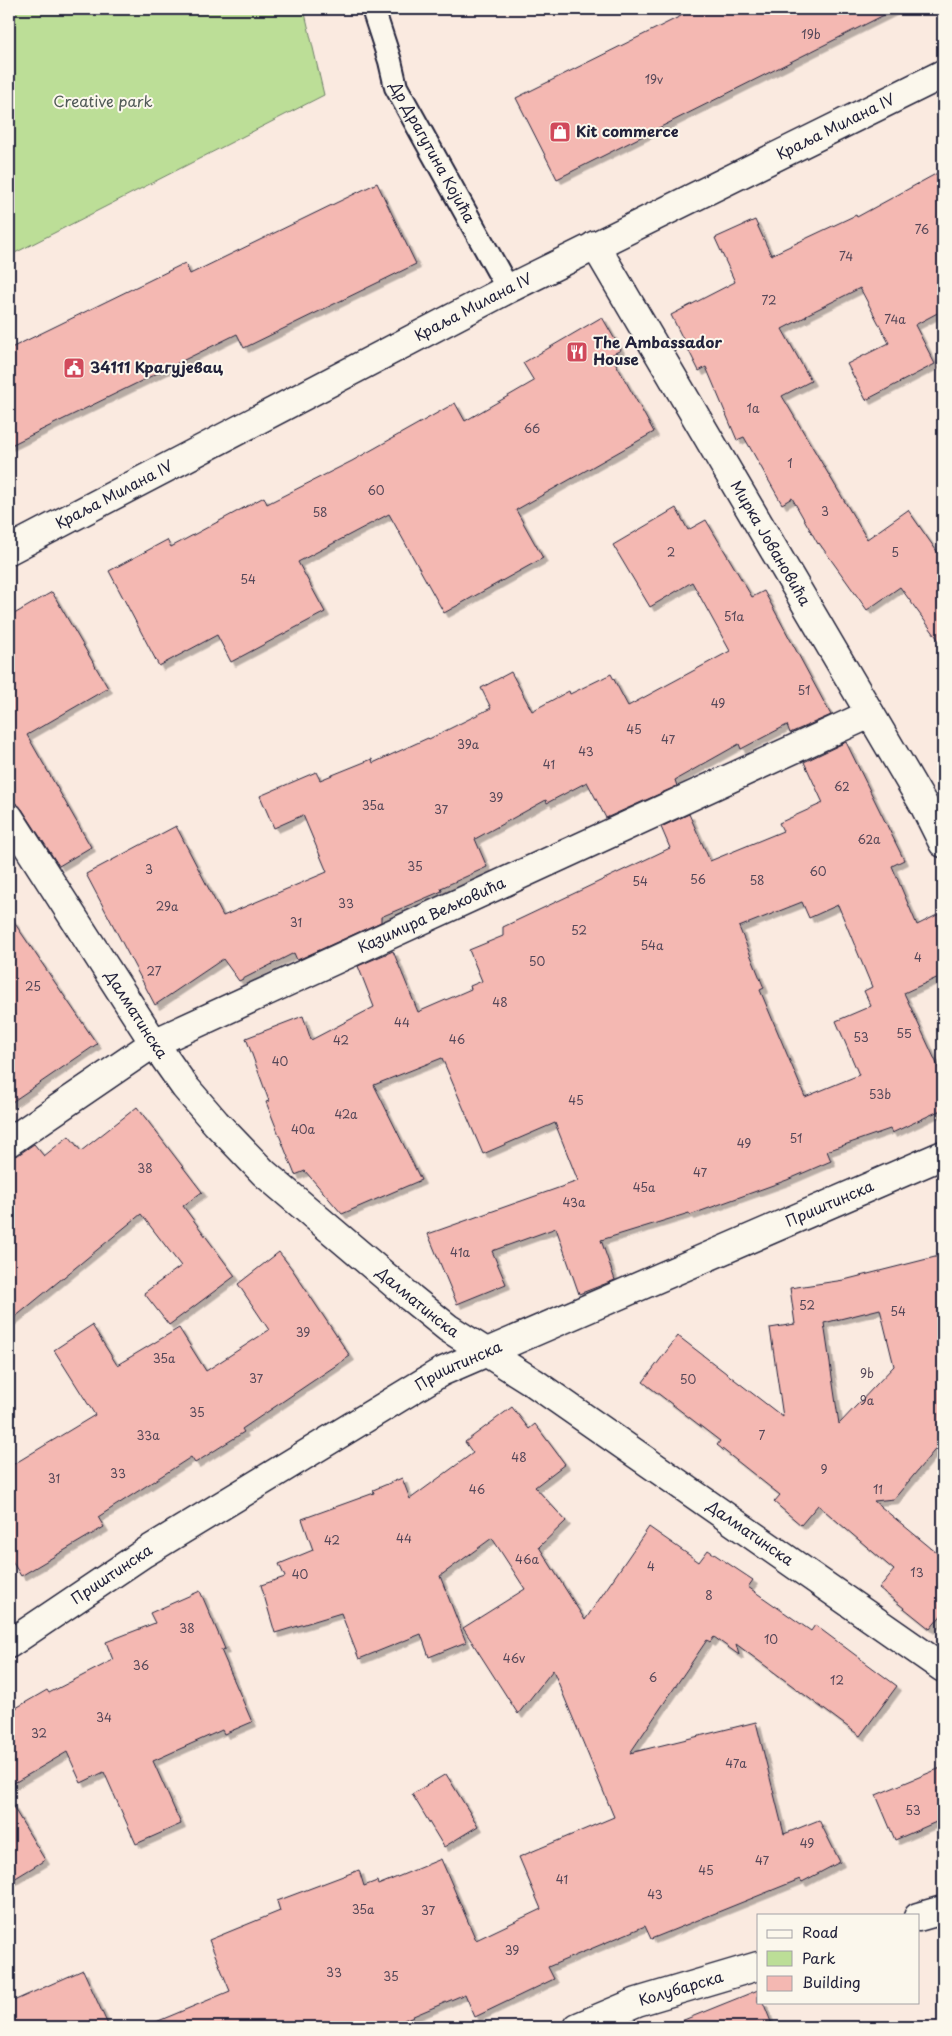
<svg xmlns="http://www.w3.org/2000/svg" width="952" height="2036" viewBox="0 0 952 2036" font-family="'Playpen Sans',sans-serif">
<defs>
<filter id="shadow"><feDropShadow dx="4.5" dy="4.5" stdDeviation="0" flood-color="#0004"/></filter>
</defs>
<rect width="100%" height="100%" fill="#faeae0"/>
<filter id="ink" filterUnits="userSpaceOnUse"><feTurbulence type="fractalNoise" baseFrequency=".02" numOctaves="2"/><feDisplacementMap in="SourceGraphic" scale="10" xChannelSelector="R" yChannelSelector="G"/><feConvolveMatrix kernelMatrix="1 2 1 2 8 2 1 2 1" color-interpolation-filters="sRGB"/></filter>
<g filter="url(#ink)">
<path fill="#bcde97" stroke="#6f8069" d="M 9,9 L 304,9 L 324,95 L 9,256 Z"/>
<path fill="#f4b8b2" stroke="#22223b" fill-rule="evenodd" filter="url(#shadow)" d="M 695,9 L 896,9 L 557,179 L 516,98 Z
M 943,170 L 943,310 L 915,325 L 935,364 L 866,400 L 847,364 L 889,343 L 860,288 L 806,315 L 807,316 L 782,329 L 811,381 L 782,396 L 867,539 L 908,510 L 943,560 L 943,646 L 900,587 L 867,610 L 819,543 L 818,544 L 792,498 L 782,504 L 744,437 L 737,440 L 706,367 L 699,371 L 671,315 L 735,282 L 715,238 L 755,220 L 771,255 L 856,215 L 857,217 Z
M 377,183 L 416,264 L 244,348 L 237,334 L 9,446 L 9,349 L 185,263 L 190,274 Z
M 602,317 L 621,350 L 611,355 L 654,432 L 516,510 L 543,558 L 444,613 L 389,514 L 298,562 L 325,612 L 231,662 L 217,635 L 159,666 L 109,571 L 167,540 L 171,547 L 264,497 L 267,504 L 352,461 L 455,403 L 465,421 L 534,381 L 523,363 Z
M 676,508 L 688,530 L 706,520 L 752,597 L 764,591 L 831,715 L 790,733 L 787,725 L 741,749 L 739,744 L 675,780 L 677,786 L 606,818 L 587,782 L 547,803 L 546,800 L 475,839 L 487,867 L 441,888 L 442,891 L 381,917 L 381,922 L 302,958 L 297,960 L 294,953 L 239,981 L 223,959 L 155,1005 L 86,874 L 176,826 L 223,916 L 327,872 L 303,815 L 274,828 L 260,796 L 316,772 L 320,780 L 372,759 L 373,763 L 428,738 L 429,739 L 491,708 L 481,688 L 511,672 L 532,711 L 569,691 L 570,694 L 611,674 L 628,706 L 730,651 L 692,582 L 650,607 L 613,545 Z
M 52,592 L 108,688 L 27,735 L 91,847 L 59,866 L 22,809 L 15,803 L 9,792 L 9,617 Z
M 846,742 L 904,860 L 892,866 L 917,925 L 943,912 L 943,975 L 904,993 L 943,1077 L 943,1109 L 892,1133 L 890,1129 L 827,1151 L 831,1161 L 787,1180 L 690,1215 L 689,1213 L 601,1240 L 615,1280 L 579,1294 L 556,1228 L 492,1251 L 506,1284 L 457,1304 L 428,1234 L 578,1181 L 555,1123 L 483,1154 L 442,1058 L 374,1085 L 421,1180 L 342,1214 L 305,1171 L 295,1175 L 266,1102 L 269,1101 L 246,1038 L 303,1016 L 311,1040 L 374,1007 L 358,966 L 393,951 L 418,1012 L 471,989 L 470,986 L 482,981 L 469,950 L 503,936 L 503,927 L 670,848 L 661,827 L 689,814 L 710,861 L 783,831 L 779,823 L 823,803 L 804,762 ZM 802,902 L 809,918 L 838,905 L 872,987 L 864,991 L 871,1006 L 836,1021 L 859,1075 L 805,1097 L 760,990 L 764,988 L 739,927 Z
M 9,915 L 97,1044 L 9,1104 Z
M 137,1107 L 202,1192 L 183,1206 L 235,1276 L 169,1325 L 144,1293 L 181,1266 L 141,1214 L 9,1322 L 9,1157 L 18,1155 L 34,1144 L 44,1156 L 69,1136 L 81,1151 Z
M 279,1252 L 292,1269 L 350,1356 L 242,1429 L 244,1432 L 195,1463 L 191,1457 L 98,1517 L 104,1527 L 21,1576 L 9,1556 L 9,1467 L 95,1415 L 54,1350 L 92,1325 L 117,1365 L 179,1328 L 206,1371 L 269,1330 L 238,1284 Z
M 943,1255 L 943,1440 L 894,1499 L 874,1501 L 943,1558 L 943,1613 L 930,1629 L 879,1588 L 894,1570 L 818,1505 L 801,1525 L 774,1502 L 780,1495 L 717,1445 L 720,1441 L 643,1382 L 678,1336 L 783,1417 L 770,1328 L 795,1324 L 790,1288 L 844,1280 ZM 880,1309 L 894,1366 L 839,1424 L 824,1323 Z
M 512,1407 L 529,1429 L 535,1424 L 565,1464 L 535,1487 L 566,1521 L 539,1547 L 585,1620 L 649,1527 L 699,1562 L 708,1550 L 753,1580 L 748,1587 L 811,1631 L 815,1625 L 897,1686 L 860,1736 L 736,1644 L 739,1655 L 714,1637 L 710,1642 L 707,1640 L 630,1753 L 756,1722 L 784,1834 L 819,1820 L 840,1862 L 802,1882 L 800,1879 L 651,1939 L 645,1926 L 548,1967 L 554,1979 L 475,2017 L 465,1994 L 404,2020 L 408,2027 L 144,2027 L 230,1991 L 209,1940 L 280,1911 L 277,1901 L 359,1870 L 364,1886 L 377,1881 L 378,1885 L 441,1859 L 476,1940 L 541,1909 L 519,1857 L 614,1817 L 553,1670 L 518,1714 L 463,1628 L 525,1589 L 492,1538 L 440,1576 L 466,1642 L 429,1657 L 421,1634 L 359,1659 L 341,1613 L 275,1633 L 261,1585 L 285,1577 L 279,1564 L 313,1550 L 302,1519 L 374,1493 L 373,1490 L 402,1478 L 410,1499 L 473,1453 L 465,1442 Z
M 200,1591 L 225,1649 L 221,1650 L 252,1722 L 224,1734 L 222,1730 L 153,1761 L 181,1824 L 136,1844 L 104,1772 L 81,1783 L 67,1752 L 9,1786 L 9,1712 L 47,1690 L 49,1693 L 113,1660 L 106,1642 L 155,1623 L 150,1613 Z
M 943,1767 L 943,1819 L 895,1840 L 876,1795 Z
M 446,1774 L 478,1826 L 444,1847 L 412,1794 Z
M 9,1800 L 45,1860 L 9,1882 Z
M 83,1970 L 109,2027 L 9,2027 L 9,2003 Z
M 758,1990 L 758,2002 L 763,2002 L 773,2027 L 670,2027 L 669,2026 Z"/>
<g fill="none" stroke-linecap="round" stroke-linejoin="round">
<g stroke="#22223b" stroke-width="26">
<g id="lane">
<path id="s1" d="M 373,9 L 390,61 L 396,87 L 508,289"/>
</g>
</g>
<g stroke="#22223b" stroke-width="31">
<g id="street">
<path id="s2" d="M 595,245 L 925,807 L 943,843"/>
<path id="s3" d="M 9,817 L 154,1043 L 185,1087 L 216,1123 L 264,1173 L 411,1298 L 448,1328 L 533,1382 L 943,1668"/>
<path id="s4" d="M 9,1142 L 154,1043 L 870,714"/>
<path id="s5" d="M 9,1644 L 144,1553 L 441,1372 L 943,1155"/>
<path d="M 918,1917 L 943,1910"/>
<path id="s6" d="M 578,2027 L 637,2002 L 758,1966"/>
</g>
</g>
<g stroke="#22223b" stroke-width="31">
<g id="secondary">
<path id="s7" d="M 9,550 L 508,289 L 943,74"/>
</g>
</g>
<use href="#lane" stroke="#fbf7ec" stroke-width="22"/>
<use href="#street" stroke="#fbf7ec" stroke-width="28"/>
<use href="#secondary" stroke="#fbf7ec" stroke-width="28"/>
</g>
</g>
<defs>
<g id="shop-square" transform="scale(1.125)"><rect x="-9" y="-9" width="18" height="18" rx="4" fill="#d1495b" stroke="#fbf7ec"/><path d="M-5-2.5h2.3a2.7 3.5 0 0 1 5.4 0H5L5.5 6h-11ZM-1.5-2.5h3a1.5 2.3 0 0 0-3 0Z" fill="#fff"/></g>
<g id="restaurant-square" transform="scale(1.125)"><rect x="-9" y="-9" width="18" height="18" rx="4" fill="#d1495b" stroke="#fbf7ec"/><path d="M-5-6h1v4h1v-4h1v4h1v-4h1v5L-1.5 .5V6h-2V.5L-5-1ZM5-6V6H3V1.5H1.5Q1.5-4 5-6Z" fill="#fff"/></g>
<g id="civic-square" transform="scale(1.125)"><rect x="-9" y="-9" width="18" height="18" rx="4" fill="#d1495b" stroke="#fbf7ec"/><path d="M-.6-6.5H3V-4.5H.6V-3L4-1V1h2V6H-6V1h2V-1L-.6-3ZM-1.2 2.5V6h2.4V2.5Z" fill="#fff"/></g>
</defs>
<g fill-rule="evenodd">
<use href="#shop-square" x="560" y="132"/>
<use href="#restaurant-square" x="577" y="352"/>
<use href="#civic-square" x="74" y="368"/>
</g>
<g text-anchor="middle" stroke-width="4" stroke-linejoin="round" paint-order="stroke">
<g font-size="12" fill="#564859">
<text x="811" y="39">19b</text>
<text x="654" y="84">19v</text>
<text x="922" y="234">76</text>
<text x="846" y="261">74</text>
<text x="769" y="305">72</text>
<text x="895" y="324">74a</text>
<text x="753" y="413">1a</text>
<text x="532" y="433">66</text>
<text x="790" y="468">1</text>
<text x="376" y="495">60</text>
<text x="825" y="516">3</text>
<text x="320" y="517">58</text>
<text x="671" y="557">2</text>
<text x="895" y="557">5</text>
<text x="248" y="584">54</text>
<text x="734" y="621">51a</text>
<text x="804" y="695">51</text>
<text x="718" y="708">49</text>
<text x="634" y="734">45</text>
<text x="668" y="744">47</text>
<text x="468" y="749">39a</text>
<text x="586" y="756">43</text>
<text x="549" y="769">41</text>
<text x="842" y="791">62</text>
<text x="496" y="802">39</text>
<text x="373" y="810">35a</text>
<text x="441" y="814">37</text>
<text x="869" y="844">62a</text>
<text x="415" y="871">35</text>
<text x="149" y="874">3</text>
<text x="818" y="876">60</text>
<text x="698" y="884">56</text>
<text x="757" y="885">58</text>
<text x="640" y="886">54</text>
<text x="346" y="908">33</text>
<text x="167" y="911">29a</text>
<text x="296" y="927">31</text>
<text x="579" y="935">52</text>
<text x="652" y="950">54a</text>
<text x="918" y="962">4</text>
<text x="537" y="966">50</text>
<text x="154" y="976">27</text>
<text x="33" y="991">25</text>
<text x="500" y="1007">48</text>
<text x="402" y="1027">44</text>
<text x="904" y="1038">55</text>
<text x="861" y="1042">53</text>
<text x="457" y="1044">46</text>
<text x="341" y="1045">42</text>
<text x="280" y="1066">40</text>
<text x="880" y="1099">53b</text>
<text x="576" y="1105">45</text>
<text x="346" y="1119">42a</text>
<text x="303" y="1134">40a</text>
<text x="796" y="1143">51</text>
<text x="744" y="1148">49</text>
<text x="145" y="1173">38</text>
<text x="700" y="1177">47</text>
<text x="644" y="1192">45a</text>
<text x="574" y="1207">43a</text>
<text x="460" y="1257">41a</text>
<text x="807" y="1310">52</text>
<text x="898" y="1316">54</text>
<text x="303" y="1337">39</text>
<text x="164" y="1363">35a</text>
<text x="867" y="1378">9b</text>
<text x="256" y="1383">37</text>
<text x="688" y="1384">50</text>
<text x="867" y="1405">9a</text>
<text x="197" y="1417">35</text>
<text x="148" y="1440">33a</text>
<text x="762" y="1440">7</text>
<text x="519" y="1462">48</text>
<text x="824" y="1474">9</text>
<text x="118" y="1478">33</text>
<text x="54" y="1483">31</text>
<text x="477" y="1494">46</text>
<text x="878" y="1494">11</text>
<text x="404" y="1543">44</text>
<text x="332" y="1545">42</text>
<text x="527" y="1564">46a</text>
<text x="651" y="1571">4</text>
<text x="917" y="1577">13</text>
<text x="300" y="1579">40</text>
<text x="709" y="1600">8</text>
<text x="187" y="1633">38</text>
<text x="771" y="1644">10</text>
<text x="514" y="1663">46v</text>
<text x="141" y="1670">36</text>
<text x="653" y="1682">6</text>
<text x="837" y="1685">12</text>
<text x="104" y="1722">34</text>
<text x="39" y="1738">32</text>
<text x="736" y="1768">47a</text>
<text x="913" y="1815">53</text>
<text x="807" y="1848">49</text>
<text x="762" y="1865">47</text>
<text x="706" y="1875">45</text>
<text x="562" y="1884">41</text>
<text x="655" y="1899">43</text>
<text x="363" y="1914">35a</text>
<text x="428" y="1915">37</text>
<text x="512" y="1955">39</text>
<text x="334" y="1977">33</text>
<text x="391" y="1981">35</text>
</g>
<g font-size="15" fill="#505a57" stroke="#fbf7ec">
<text x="103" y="107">Creative park</text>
</g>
<g font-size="15" fill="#22223b" stroke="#fbf7ec">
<text dy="5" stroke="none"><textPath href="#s7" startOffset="929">Краља Милана IV</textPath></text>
<text dy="5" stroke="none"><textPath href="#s1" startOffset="156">Др Драгутина Којића</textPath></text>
<text dy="5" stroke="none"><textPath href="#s7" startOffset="524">Краља Милана IV</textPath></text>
<text dy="5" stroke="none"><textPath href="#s7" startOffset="119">Краља Милана IV</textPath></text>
<text dy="5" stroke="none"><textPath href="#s2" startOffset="346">Мирка Јовановића</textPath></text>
<text dy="5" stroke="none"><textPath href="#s4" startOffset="481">Казимира Вељковића</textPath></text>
<text dy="5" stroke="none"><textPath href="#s3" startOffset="235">Далматинска</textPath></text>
<text dy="5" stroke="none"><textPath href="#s5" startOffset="934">Приштинска</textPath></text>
<text dy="5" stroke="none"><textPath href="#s3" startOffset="640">Далматинска</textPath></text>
<text dy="5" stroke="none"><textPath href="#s5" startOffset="529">Приштинска</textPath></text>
<text dy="5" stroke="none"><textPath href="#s3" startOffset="1045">Далматинска</textPath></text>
<text dy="5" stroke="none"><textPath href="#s5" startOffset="124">Приштинска</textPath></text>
<text dy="5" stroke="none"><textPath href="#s6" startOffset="110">Колубарска</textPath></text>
</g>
<g font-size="15" font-weight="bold" fill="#22223b" stroke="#fbf7ec" text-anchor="start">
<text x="576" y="137">Kit commerce</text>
<text x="593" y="348">The Ambassador<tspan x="593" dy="17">House</tspan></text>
<text x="90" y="373">34111 Крагујевац</text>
</g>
</g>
<rect width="952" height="2036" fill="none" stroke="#fbf7ec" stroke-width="30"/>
<rect x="15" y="15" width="922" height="2006" fill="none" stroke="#22223b" stroke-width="2" filter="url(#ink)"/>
<rect x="757" y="1914" width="162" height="90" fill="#fbf7ec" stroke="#a4a2a5"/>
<rect x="767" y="1930" width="25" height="8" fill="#fbf7ec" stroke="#a4a2a5"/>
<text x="802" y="1938" font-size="15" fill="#22223b">Road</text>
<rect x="767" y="1951" width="25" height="15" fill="#bcde97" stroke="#a4a2a5"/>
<text x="802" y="1964" font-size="15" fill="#22223b">Park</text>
<rect x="767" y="1976" width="25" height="15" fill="#f4b8b2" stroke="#a4a2a5"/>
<text x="802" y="1988" font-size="15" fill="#22223b">Building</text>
</svg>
